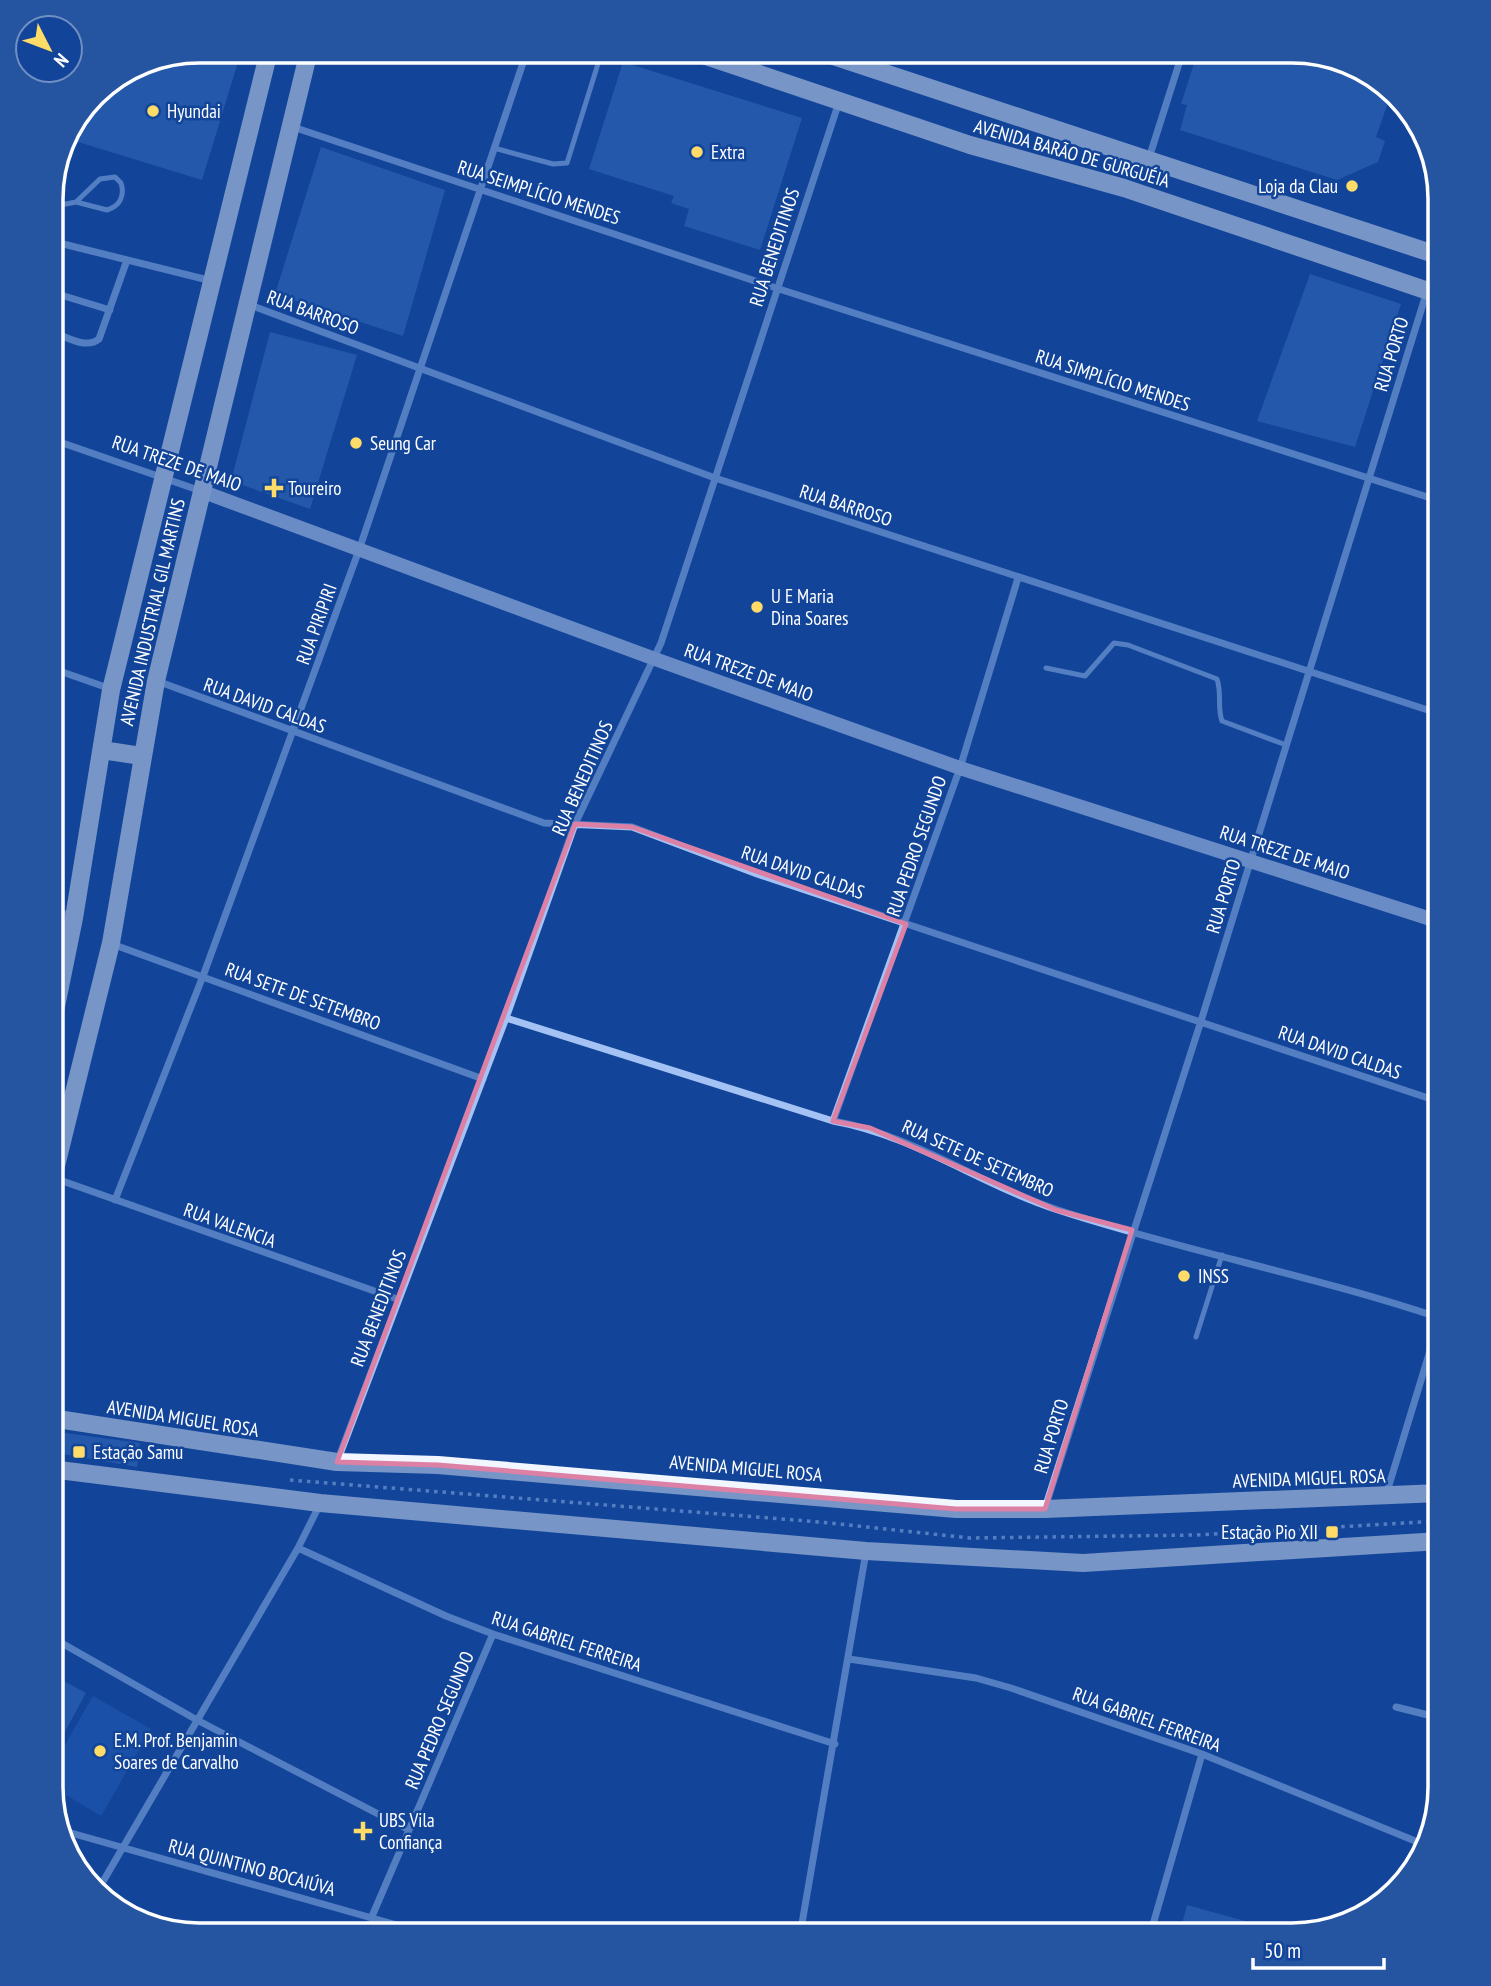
<svg xmlns="http://www.w3.org/2000/svg" width="1491" height="1986" viewBox="0 0 1491 1986" font-family="'PT Sans Narrow',sans-serif">
<rect width="100%" height="100%" fill="#124599"/>
<path fill="#255eb8" d="M 93,1696 L 151,1729 L 101,1816 L 51,1786 L 51,1769 Z"/>
<path fill="#3b6fc1" d="M 201,51 L 238,62 L 202,180 L 65,138 L 101,88 L 143,62 Z
M 1198,51 L 1301,51 L 1366,71 L 1391,94 L 1376,137 L 1385,141 L 1378,162 L 1337,180 L 1180,130 L 1187,105 L 1181,104 Z
M 623,62 L 802,118 L 760,250 L 684,226 L 689,209 L 671,203 L 674,196 L 589,169 Z
M 321,147 L 445,190 L 403,336 L 275,294 Z
M 1310,274 L 1401,304 L 1355,447 L 1257,421 Z
M 270,332 L 357,355 L 310,509 L 231,481 Z
M 51,1431 L 140,1443 L 137,1467 L 51,1452 Z
M 51,1674 L 86,1693 L 51,1757 Z
M 1187,1905 L 1281,1931 L 1280,1935 L 1179,1935 Z"/>
<g fill="none" stroke-linecap="round" stroke-linejoin="round">
<path stroke="#a4c3f4" stroke-width="3.5" stroke-dasharray="3.5 5" stroke-linecap="butt" d="M 51,1449 L 60,1451
M 290,1480 L 820,1522 L 970,1538 L 1195,1535 L 1440,1521"/>
<path stroke="#a4c3f4" stroke-width="5" d="M 254,51 L 265,54
M 494,148 L 553,164 L 567,163 L 602,51
M 51,207 L 76,202 L 107,210 C 120,206 125,196 121,183 L 115,177 L 100,179 L 76,202
M 1046,668 L 1085,676 L 1114,643 L 1128,645 L 1217,679 C 1222,693 1217,707 1222,721 L 1286,745
M 1196,1337 L 1222,1255"/>
<path stroke="#a4c3f4" stroke-width="7" d="M 293,127 L 776,288 L 1440,501
M 1149,158 L 1183,51
M 51,241 L 212,281
M 51,292 L 110,310
M 250,305 L 715,478 L 1440,714
M 51,331 C 65,336 85,350 99,339 L 127,260
M 51,439 L 201,491
M 51,668 L 111,689
M 157,681 L 544,823 L 632,827 L 757,874 L 1440,1102
M 51,909 L 73,917
M 112,944 L 483,1079
M 506,1018 L 833,1121 C 913,1135 981,1185 1058,1210 C 1183,1251 1315,1276 1440,1318
M 833,1121 L 960,768 L 1018,578
M 54,1178 L 397,1299
M 115,1200 L 203,976 L 359,550 L 527,51
M 1429,1314 L 1440,1276
M 337,1462 L 506,1018 L 575,824 L 661,643 L 839,102
M 1386,1495 L 1440,1318
M 1045,1508 L 1201,1021 L 1427,291
M 298,1548 L 446,1616 L 493,1634 L 835,1744
M 51,1637 L 197,1720 L 409,1830
M 849,1659 L 976,1678 L 1011,1688 L 1202,1754 L 1425,1845
M 1396,1707 L 1440,1718
M 64,1831 L 432,1935
M 98,1890 L 298,1548 L 320,1504
M 364,1935 L 493,1634
M 800,1935 L 866,1552
M 1150,1935 L 1202,1754"/>
<path stroke="#d4e3fd" stroke-width="14" d="M 201,491 L 655,659 L 960,768 L 1440,922"/>
<path stroke="#f1f6ff" stroke-width="18" d="M 691,51 L 970,145 L 1124,188 L 1440,295
M 818,51 L 1440,256
M 102,750 L 141,756
M 51,1031 L 74,918 L 111,690 L 269,51
M 51,1186 L 111,943 L 156,681 L 309,51
M 51,1418 L 337,1462 L 438,1465 L 956,1509 L 1045,1509 L 1440,1493
M 51,1469 L 320,1503 L 866,1551 L 1083,1563 L 1440,1541"/>
</g>
<path d="M0 0H1491V1986H0ZM 575,824 L 632,827 L 906,924 L 833,1121 L 870,1128 L 1056,1210 L 1132,1230 L 1045,1509 L 956,1509 L 438,1465 L 337,1462 Z" fill="#124599" fill-opacity=".55" fill-rule="evenodd"/>
<path fill="none" stroke="#dd80a5" stroke-width="5" stroke-linejoin="round" d="M 575,824 L 632,827 L 906,924 L 833,1121 L 870,1128 L 1056,1210 L 1132,1230 L 1045,1509 L 956,1509 L 438,1465 L 337,1462 Z"/>
<g fill="#ffdc67" stroke="#124599" stroke-width="2.5">
<circle cx="153" cy="111" r="7"/>
<circle cx="697" cy="152" r="7"/>
<circle cx="1352" cy="186" r="7"/>
<circle cx="356" cy="443" r="7"/>
<path d="M270.5 477.5h7v7h7v7h-7v7h-7v-7h-7v-7h7z"/>
<circle cx="757" cy="607" r="7"/>
<circle cx="1184" cy="1276" r="7"/>
<rect x="72" y="1445" width="14" height="14" rx="3.5"/>
<rect x="1325" y="1525" width="14" height="14" rx="3.5"/>
<circle cx="100" cy="1751" r="7"/>
<path d="M359.5 1820.5h7v7h7v7h-7v7h-7v-7h-7v-7h7z"/>
</g>
<g text-anchor="middle" stroke-width="5" stroke-linejoin="round" paint-order="stroke">
<g font-size="19" fill="#fff" stroke="#124599" text-anchor="start">
<text x="167" y="118">Hyundai</text>
<text x="711" y="159">Extra</text>
<text x="1338" y="193" text-anchor="end">Loja da Clau</text>
<text x="370" y="450">Seung Car</text>
<text x="288" y="495">Toureiro</text>
<text x="771" y="603">U E Maria<tspan x="771" dy="22">Dina Soares</tspan></text>
<text x="1198" y="1283">INSS</text>
<text x="93" y="1459">Estação Samu</text>
<text x="1318" y="1539" text-anchor="end">Estação Pio XII</text>
<text x="114" y="1747">E.M. Prof. Benjamin<tspan x="114" dy="22">Soares de Carvalho</tspan></text>
<text x="379" y="1827">UBS Vila<tspan x="379" dy="22">Confiança</tspan></text>
</g>
<g font-size="19" fill="#fff" stroke="#124599">
<text transform="translate(1072 153) rotate(16)" y="7">AVENIDA BARÃO DE GURGUÉIA</text>
<text transform="translate(539 192) rotate(18)" y="7">RUA SEIMPLÍCIO MENDES</text>
<text transform="translate(774 247) rotate(-72)" y="7">RUA BENEDITINOS</text>
<text transform="translate(313 312) rotate(20)" y="7">RUA BARROSO</text>
<text transform="translate(1391 354) rotate(-73)" y="7">RUA PORTO</text>
<text transform="translate(1113 380) rotate(18)" y="7">RUA SIMPLÍCIO MENDES</text>
<text transform="translate(177 463) rotate(19)" y="7">RUA TREZE DE MAIO</text>
<text transform="translate(846 505) rotate(18)" y="7">RUA BARROSO</text>
<text transform="translate(152 612) rotate(-77)" y="7">AVENIDA INDUSTRIAL GIL MARTINS</text>
<text transform="translate(316 624) rotate(-70)" y="7">RUA PIRIPIRI</text>
<text transform="translate(749 672) rotate(20)" y="7">RUA TREZE DE MAIO</text>
<text transform="translate(265 705) rotate(20)" y="7">RUA DAVID CALDAS</text>
<text transform="translate(582 778) rotate(-66)" y="7">RUA BENEDITINOS</text>
<text transform="translate(916 846) rotate(-71)" y="7">RUA PEDRO SEGUNDO</text>
<text transform="translate(1285 852) rotate(18)" y="7">RUA TREZE DE MAIO</text>
<text transform="translate(803 872) rotate(19)" y="7">RUA DAVID CALDAS</text>
<text transform="translate(1223 896) rotate(-73)" y="7">RUA PORTO</text>
<text transform="translate(303 996) rotate(20)" y="7">RUA SETE DE SETEMBRO</text>
<text transform="translate(1340 1052) rotate(19)" y="7">RUA DAVID CALDAS</text>
<text transform="translate(978 1158) rotate(24)" y="7">RUA SETE DE SETEMBRO</text>
<text transform="translate(230 1225) rotate(20)" y="7">RUA VALENCIA</text>
<text transform="translate(378 1308) rotate(-69)" y="7">RUA BENEDITINOS</text>
<text transform="translate(183 1418) rotate(9)" y="7">AVENIDA MIGUEL ROSA</text>
<text transform="translate(1051 1436) rotate(-73)" y="7">RUA PORTO</text>
<text transform="translate(746 1468) rotate(5)" y="7">AVENIDA MIGUEL ROSA</text>
<text transform="translate(1309 1478) rotate(-2)" y="7">AVENIDA MIGUEL ROSA</text>
<text transform="translate(567 1641) rotate(18)" y="7">RUA GABRIEL FERREIRA</text>
<text transform="translate(1147 1719) rotate(20)" y="7">RUA GABRIEL FERREIRA</text>
<text transform="translate(439 1720) rotate(-67)" y="7">RUA PEDRO SEGUNDO</text>
<text transform="translate(252 1867) rotate(15)" y="7">RUA QUINTINO BOCAIÚVA</text>
</g>
</g>
<path d="M0 0H1491V1986H0ZM199 63H1292A136 136 0 0 1 1428 199V1787A136 136 0 0 1 1292 1923H199A136 136 0 0 1 63 1787V199A136 136 0 0 1 199 63Z" fill="#2554a1" fill-rule="evenodd"/>
<path fill="none" stroke="#fff" stroke-width="3.5" d="M199 63H1292A136 136 0 0 1 1428 199V1787A136 136 0 0 1 1292 1923H199A136 136 0 0 1 63 1787V199A136 136 0 0 1 199 63Z"/>
<g transform="translate(49 49) rotate(132)"><circle r="33" fill="#124599" stroke="#718fc2" stroke-width="2"/>
<path d="M0-5L12 26L0 18L-12 26Z" fill="#ffdc67"/>
<text y="-10" font-size="19" font-weight="bold" text-anchor="middle" fill="#ffffff">N</text>
</g>
<path d="M1253 1958v10h131v-10" fill="none" stroke="#ffffff" stroke-width="3.5"/>
<text x="1264" y="1958" font-size="21" fill="#ffffff" stroke="#124599" stroke-width="5" paint-order="stroke">50 m</text>
</svg>
